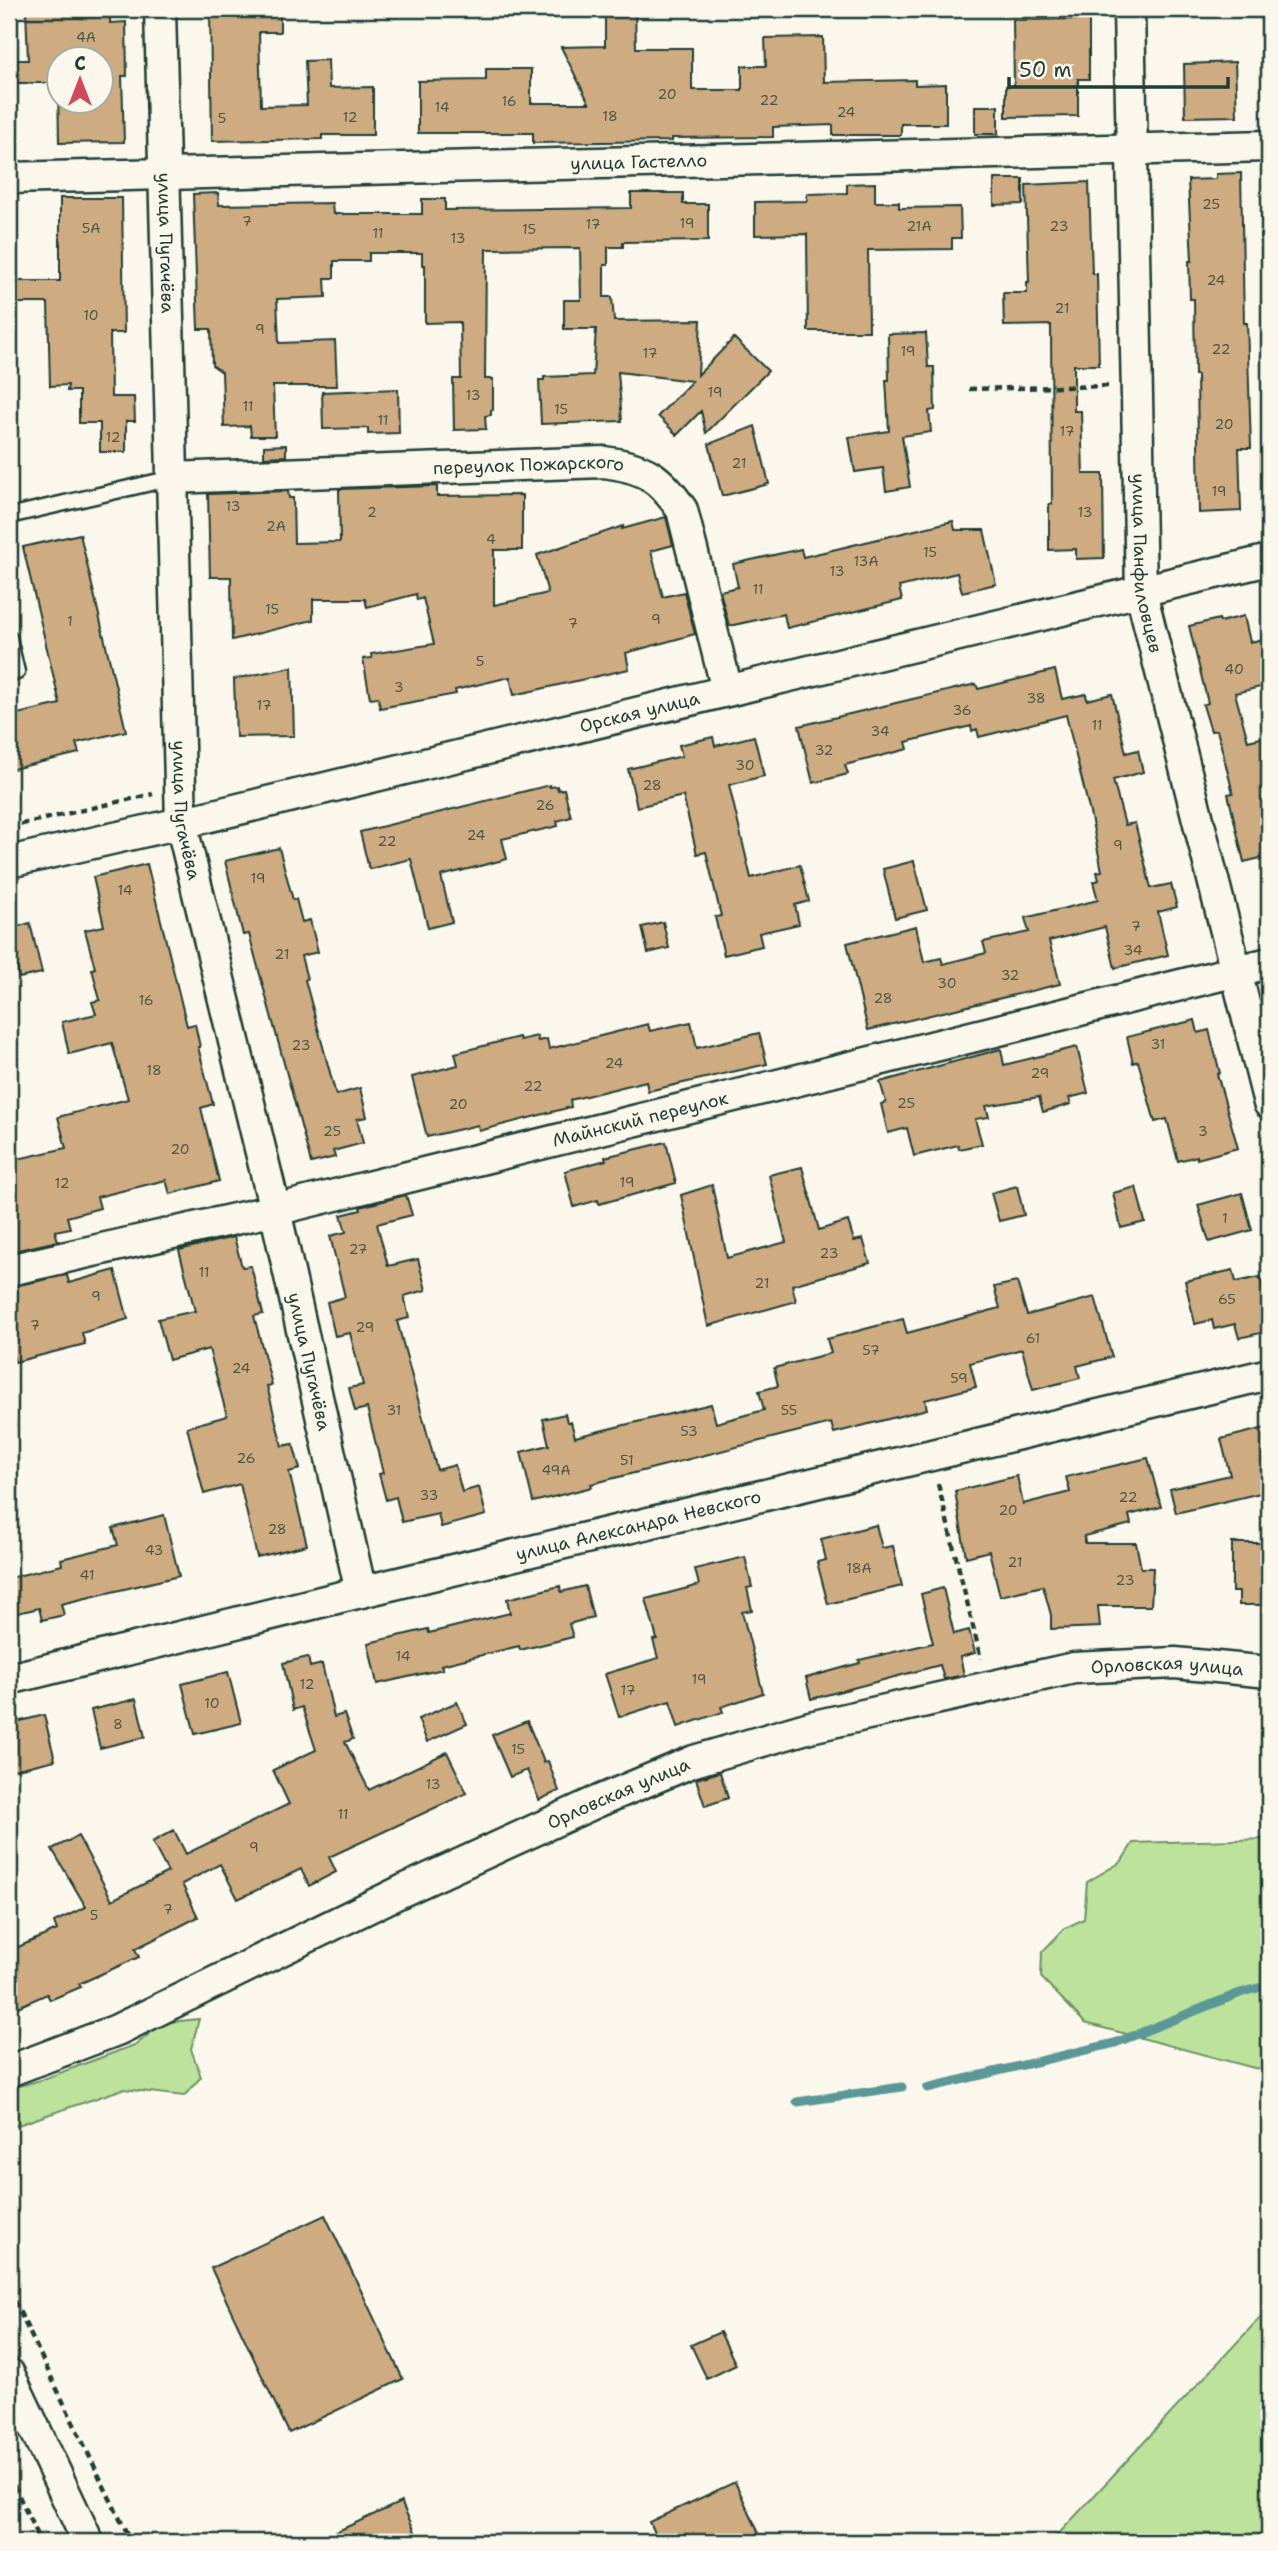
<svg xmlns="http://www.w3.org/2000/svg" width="1278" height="2551" viewBox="0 0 1278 2551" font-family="'Shantell Sans',sans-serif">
<rect width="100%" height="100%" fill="#fbf7ec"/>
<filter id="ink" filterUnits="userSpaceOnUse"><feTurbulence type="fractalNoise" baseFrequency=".0143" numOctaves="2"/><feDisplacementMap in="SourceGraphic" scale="14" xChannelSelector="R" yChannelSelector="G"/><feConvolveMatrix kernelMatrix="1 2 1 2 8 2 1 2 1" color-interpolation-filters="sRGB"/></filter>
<g filter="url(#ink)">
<path fill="#bde29c" stroke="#6e9068" stroke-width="2" d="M 1269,1839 L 1269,2072 L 1085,2023 L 1041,1977 L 1042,1952 L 1065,1928 L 1084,1919 L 1087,1882 L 1121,1862 L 1133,1843 Z
M 199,2019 L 191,2049 L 201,2077 L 184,2096 L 123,2089 L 9,2128 L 9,2089 L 41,2080 L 137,2044 L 162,2023 Z
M 1269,2308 L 1269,2542 L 1051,2542 Z"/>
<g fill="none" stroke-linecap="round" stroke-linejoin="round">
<path stroke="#5a9796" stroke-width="9" d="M 927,2088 L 1115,2043 L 1240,1993 L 1269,1985
M 797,2102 L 902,2087"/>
</g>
<path fill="#cfab81" stroke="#1f3d34" stroke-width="2" fill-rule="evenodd" d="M 26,9 L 110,9 L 110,23 L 126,22 L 127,76 L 122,76 L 124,142 L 59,143 L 58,83 L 16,83 L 16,60 L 28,60 ZM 60,60 L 102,60 L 102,102 L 60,102 Z
M 210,9 L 280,9 L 280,32 L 259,32 L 261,106 L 307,105 L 305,61 L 328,60 L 329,88 L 373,87 L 373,135 L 322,135 L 322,139 L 212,141 Z
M 605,9 L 635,9 L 636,48 L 692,48 L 692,90 L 742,90 L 742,66 L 766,66 L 765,38 L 823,37 L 824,82 L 915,80 L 915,85 L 946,84 L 946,124 L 901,124 L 901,135 L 833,135 L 833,125 L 773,127 L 773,137 L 672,138 L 672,141 L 533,143 L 533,133 L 418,133 L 418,81 L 486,80 L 486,69 L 531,69 L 531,103 L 589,103 L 561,47 L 605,46 Z
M 1089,19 L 1089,79 L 1078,79 L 1078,116 L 1006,117 L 1006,86 L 1014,86 L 1013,20 Z
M 1235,62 L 1237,116 L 1185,117 L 1184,64 Z
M 975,106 L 998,106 L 998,134 L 975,134 Z
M 1241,173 L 1244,323 L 1247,323 L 1251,448 L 1239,448 L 1241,511 L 1199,513 L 1197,375 L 1195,375 L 1194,299 L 1190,299 L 1189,261 L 1192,261 L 1188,180 L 1216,179 L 1216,174 Z
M 994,179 L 1023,179 L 1023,204 L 994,205 Z
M 1089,182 L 1092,274 L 1097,274 L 1099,365 L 1074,365 L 1074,411 L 1081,411 L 1083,474 L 1103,474 L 1104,558 L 1076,559 L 1076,549 L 1049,550 L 1049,504 L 1052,504 L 1051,325 L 1004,326 L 1003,293 L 1027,293 L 1027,282 L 1029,282 L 1026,185 Z
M 875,183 L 875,202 L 899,202 L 899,208 L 960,207 L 961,238 L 952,238 L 952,249 L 868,250 L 869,331 L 808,331 L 807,234 L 755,235 L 755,202 L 807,201 L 807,194 L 847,193 L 847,184 Z
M 218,193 L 219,205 L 332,203 L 333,214 L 422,214 L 422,199 L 445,199 L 445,210 L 631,208 L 631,193 L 683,193 L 683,204 L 708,204 L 708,241 L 623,242 L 623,247 L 608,247 L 608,265 L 604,265 L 604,297 L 612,297 L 614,321 L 701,320 L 698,375 L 734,338 L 768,371 L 706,433 L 701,411 L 677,435 L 658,416 L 692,381 L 618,372 L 622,421 L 541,424 L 539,380 L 544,380 L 544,377 L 593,375 L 596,329 L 564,329 L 564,300 L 581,300 L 580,248 L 486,249 L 485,379 L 493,379 L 493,410 L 491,410 L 491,415 L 485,416 L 486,429 L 454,430 L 453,379 L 461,379 L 460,322 L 425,323 L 425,265 L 422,265 L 422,253 L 369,253 L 369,261 L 334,261 L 334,278 L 325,278 L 326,297 L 277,299 L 279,343 L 335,341 L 337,386 L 273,386 L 275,436 L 251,436 L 250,426 L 224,427 L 222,372 L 212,365 L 211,329 L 198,329 L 193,194 Z
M 60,198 L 122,198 L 124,333 L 110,333 L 111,397 L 134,397 L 135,421 L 126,421 L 126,452 L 100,452 L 100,423 L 79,423 L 79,391 L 67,391 L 68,385 L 50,386 L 48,303 L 9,303 L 9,281 L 60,281 Z
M 926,333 L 928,367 L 934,367 L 935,410 L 929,411 L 931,432 L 902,436 L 910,487 L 886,491 L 883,468 L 855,472 L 849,437 L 889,431 L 886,380 L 889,380 L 888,334 Z
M 398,389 L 399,433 L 368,434 L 368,428 L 323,429 L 322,392 Z
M 755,426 L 769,484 L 722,496 L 709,444 Z
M 286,445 L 286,456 L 264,457 L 264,446 Z
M 437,486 L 437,496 L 522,495 L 522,550 L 494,550 L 494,605 L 548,593 L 537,555 L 623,526 L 622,529 L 666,517 L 673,545 L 651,551 L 663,597 L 684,592 L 695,634 L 626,653 L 629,669 L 514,695 L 510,677 L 455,690 L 456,694 L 380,708 L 378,697 L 370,698 L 363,659 L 372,658 L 371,654 L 434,644 L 423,598 L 417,600 L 416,594 L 367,607 L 365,599 L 313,599 L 313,620 L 232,640 L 231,577 L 210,577 L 208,494 L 288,491 L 289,498 L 293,498 L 294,543 L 340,542 L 339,489 Z
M 953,521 L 955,530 L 984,530 L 996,584 L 962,592 L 957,573 L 899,587 L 902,600 L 787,628 L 784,614 L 729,626 L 720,591 L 738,587 L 733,564 L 801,549 L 803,557 Z
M 80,534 L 126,731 L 76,743 L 79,753 L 9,770 L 9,716 L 60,704 L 23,547 Z
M 1244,616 L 1250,642 L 1264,639 L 1269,658 L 1269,685 L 1235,693 L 1248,741 L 1269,736 L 1269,856 L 1244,862 L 1228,794 L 1233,793 L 1217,730 L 1211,731 L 1203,705 L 1208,703 L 1189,626 L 1219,619 L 1220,622 Z
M 292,667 L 294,736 L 236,737 L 234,679 Z
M 1055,670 L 1062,699 L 1086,694 L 1087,700 L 1112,694 L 1126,753 L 1138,750 L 1143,772 L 1113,780 L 1125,825 L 1135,823 L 1151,888 L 1171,884 L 1177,907 L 1158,912 L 1168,955 L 1115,968 L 1105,927 L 1049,941 L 1060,984 L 868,1030 L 847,943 L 916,926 L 924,962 L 941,958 L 943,964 L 986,953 L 983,942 L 1029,932 L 1025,918 L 1098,900 L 1093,882 L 1099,880 L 1097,872 L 1102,871 L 1091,817 L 1066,715 L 979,737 L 977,729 L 972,731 L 971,726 L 906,742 L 908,749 L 845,765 L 848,774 L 813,783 L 799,726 L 976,684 L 978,689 Z
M 754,736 L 764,776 L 729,785 L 751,878 L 800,865 L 809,901 L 795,905 L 799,924 L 759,933 L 762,946 L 724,955 L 715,917 L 721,916 L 706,852 L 697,854 L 683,796 L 637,807 L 628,769 L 682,756 L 679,745 L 713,737 L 715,746 Z
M 550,785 L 550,787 L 557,786 L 558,790 L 564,789 L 571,817 L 557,821 L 558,826 L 502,839 L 507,859 L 441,876 L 452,922 L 428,928 L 411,859 L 369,869 L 360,832 Z
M 279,848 L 293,900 L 296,899 L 302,922 L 310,920 L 318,952 L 301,956 L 307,979 L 305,980 L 336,1095 L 360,1088 L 367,1117 L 357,1119 L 363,1143 L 333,1151 L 335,1157 L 311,1163 L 249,934 L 243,935 L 225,861 Z
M 914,861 L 927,910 L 895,918 L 883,869 Z
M 147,864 L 187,1026 L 195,1024 L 200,1047 L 198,1047 L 213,1104 L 201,1108 L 219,1181 L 170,1194 L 166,1180 L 97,1197 L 100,1208 L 67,1217 L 70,1228 L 55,1231 L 58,1241 L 9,1252 L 9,1161 L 66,1148 L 58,1117 L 128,1099 L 112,1043 L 69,1054 L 62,1022 L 96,1014 L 92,1002 L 100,1000 L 92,969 L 95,968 L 85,930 L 104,926 L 93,877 Z
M 663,922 L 669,948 L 648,953 L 642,927 Z
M 30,923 L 42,973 L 19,978 L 9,929 Z
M 1195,1020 L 1198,1033 L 1209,1030 L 1220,1073 L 1217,1074 L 1238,1148 L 1197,1159 L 1197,1156 L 1178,1161 L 1167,1119 L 1155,1122 L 1138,1061 L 1133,1063 L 1127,1037 Z
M 691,1022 L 697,1048 L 759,1033 L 767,1064 L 648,1091 L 646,1081 L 570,1100 L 571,1107 L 479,1131 L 478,1125 L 427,1137 L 412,1077 L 458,1065 L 455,1053 L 519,1037 L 520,1040 L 537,1036 L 538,1041 L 547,1039 L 549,1049 L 648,1024 L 650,1031 Z
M 1077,1047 L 1088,1093 L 1069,1098 L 1071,1104 L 1043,1112 L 1039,1097 L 986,1106 L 989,1117 L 975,1119 L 982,1144 L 959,1149 L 958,1145 L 914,1156 L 907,1128 L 888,1133 L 881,1104 L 886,1102 L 880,1082 L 1001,1049 L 1004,1065 Z
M 666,1142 L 676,1183 L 599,1204 L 598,1200 L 574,1207 L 565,1171 L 606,1160 L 605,1157 Z
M 802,1167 L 819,1230 L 848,1221 L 854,1241 L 863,1239 L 870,1263 L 792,1285 L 796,1301 L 708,1326 L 681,1195 L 712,1185 L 727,1258 L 786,1242 L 769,1175 Z
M 1017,1186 L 1024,1215 L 999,1221 L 991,1193 Z
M 1136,1187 L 1145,1222 L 1121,1228 L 1113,1193 Z
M 1242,1193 L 1252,1230 L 1209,1242 L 1198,1205 Z
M 406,1195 L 412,1215 L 377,1224 L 388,1266 L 418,1259 L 426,1290 L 404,1296 L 409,1318 L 397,1321 L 437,1470 L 455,1465 L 462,1492 L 479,1487 L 486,1515 L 441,1527 L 438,1514 L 402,1522 L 396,1497 L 386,1500 L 379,1474 L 383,1473 L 367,1408 L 355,1411 L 349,1388 L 363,1385 L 350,1333 L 335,1336 L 327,1302 L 345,1297 L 330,1236 L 346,1232 L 341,1215 L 361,1210 L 360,1207 Z
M 234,1237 L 242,1267 L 251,1266 L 263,1314 L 254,1316 L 272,1385 L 267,1386 L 282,1446 L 293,1444 L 300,1469 L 289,1472 L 307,1545 L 257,1557 L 240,1484 L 204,1494 L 187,1427 L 227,1416 L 209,1349 L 169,1360 L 158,1319 L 195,1311 L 179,1250 Z
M 115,1270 L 128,1319 L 82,1333 L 85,1344 L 15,1362 L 9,1340 L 9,1287 L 67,1275 L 69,1283 Z
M 1233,1270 L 1236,1282 L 1260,1277 L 1269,1316 L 1269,1331 L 1239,1338 L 1235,1324 L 1214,1329 L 1212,1320 L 1195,1324 L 1185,1281 Z
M 1017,1282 L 1027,1315 L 1095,1297 L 1112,1357 L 1077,1366 L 1080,1378 L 1033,1390 L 1022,1349 L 970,1363 L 976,1387 L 925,1400 L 927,1409 L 834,1433 L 831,1423 L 591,1484 L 592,1487 L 533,1502 L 521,1452 L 549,1445 L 543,1419 L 565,1414 L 567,1422 L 571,1422 L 575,1437 L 711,1404 L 716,1423 L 764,1410 L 759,1391 L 778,1386 L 774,1368 L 831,1353 L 827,1339 L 903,1319 L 907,1333 L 1000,1308 L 994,1287 Z
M 1269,1427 L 1269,1491 L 1176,1513 L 1170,1489 L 1230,1475 L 1221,1439 Z
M 1148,1458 L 1161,1507 L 1129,1515 L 1131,1524 L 1084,1536 L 1085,1543 L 1136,1543 L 1141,1568 L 1153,1568 L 1151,1606 L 1098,1606 L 1100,1627 L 1051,1629 L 1051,1615 L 1043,1586 L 1000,1596 L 989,1551 L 966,1557 L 955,1491 L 1017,1476 L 1023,1504 L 1070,1492 L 1066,1477 Z
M 164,1515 L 179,1576 L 61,1604 L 64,1615 L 42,1620 L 39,1608 L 9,1615 L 9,1578 L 62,1565 L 61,1559 L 118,1545 L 113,1528 Z
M 876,1525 L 882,1548 L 893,1546 L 902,1586 L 828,1604 L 817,1562 L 826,1560 L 821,1539 Z
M 1232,1543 L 1263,1543 L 1262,1560 L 1269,1560 L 1269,1605 L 1239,1605 L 1239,1592 L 1232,1592 Z
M 745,1557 L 752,1587 L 747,1588 L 752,1610 L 742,1612 L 763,1693 L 721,1707 L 723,1712 L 678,1727 L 670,1701 L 619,1717 L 605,1674 L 658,1658 L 653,1640 L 657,1639 L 646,1599 L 699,1585 L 695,1569 Z
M 560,1586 L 561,1592 L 585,1586 L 593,1617 L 569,1624 L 573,1637 L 520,1650 L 519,1646 L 441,1665 L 443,1669 L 377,1684 L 368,1643 L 428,1629 L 429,1633 L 510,1613 L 507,1599 Z
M 943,1588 L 954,1634 L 969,1630 L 975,1653 L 960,1657 L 964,1675 L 944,1679 L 940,1665 L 811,1699 L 806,1678 L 860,1663 L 859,1660 L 933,1643 L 921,1594 Z
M 308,1657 L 310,1667 L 322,1664 L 334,1717 L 344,1714 L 353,1739 L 345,1742 L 369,1790 L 447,1752 L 467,1793 L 329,1857 L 336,1872 L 309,1886 L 301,1869 L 238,1899 L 220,1864 L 182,1884 L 198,1917 L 135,1949 L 139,1957 L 79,1984 L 81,1987 L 50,2000 L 47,1994 L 9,2011 L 9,1951 L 57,1930 L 54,1922 L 86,1907 L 52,1849 L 78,1836 L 112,1900 L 168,1872 L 152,1842 L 174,1830 L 186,1854 L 289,1804 L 273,1770 L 316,1750 L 302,1707 L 293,1710 L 283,1663 Z
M 228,1672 L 241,1723 L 195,1734 L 182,1684 Z
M 136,1699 L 145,1737 L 100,1748 L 91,1710 Z
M 457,1702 L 467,1724 L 427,1742 L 418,1719 Z
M 44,1715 L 55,1760 L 13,1770 L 9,1755 L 9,1724 Z
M 527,1721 L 544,1762 L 542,1763 L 548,1761 L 559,1791 L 539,1800 L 527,1770 L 510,1777 L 492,1735 Z
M 720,1772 L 728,1798 L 705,1806 L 696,1779 Z
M 325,2215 L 403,2379 L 289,2433 L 211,2268 Z
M 720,2332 L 736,2365 L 707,2379 L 691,2345 Z
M 735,2482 L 763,2542 L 658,2542 L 649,2522 Z
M 401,2502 L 420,2542 L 314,2542 Z"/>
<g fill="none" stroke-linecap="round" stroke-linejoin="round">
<g stroke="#1f3d34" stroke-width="19">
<path id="service" d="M 9,516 L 172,478
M 9,638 L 17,672 L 9,674"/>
</g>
<g stroke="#1f3d34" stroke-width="35">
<g id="minor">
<path id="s1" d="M 160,9 L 181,823 L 275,1210 L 361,1592"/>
<path id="s2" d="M 1129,9 L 1141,592 L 1269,1103"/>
<path id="s3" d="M 9,178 L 1269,146"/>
<path id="s4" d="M 172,478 L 604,462 C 644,467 660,477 682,510 L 727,690"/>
<path id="s5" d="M 9,862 L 181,823 L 1269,560"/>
<path id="s6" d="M 9,1270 L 275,1210 L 1269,963"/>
<path id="s7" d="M 9,1679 L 361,1592 L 1269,1374"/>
<path id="s8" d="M 9,2071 L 117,2030 L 404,1890 L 594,1803 L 694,1761 L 810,1727 L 1074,1668 L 1175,1663 L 1269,1672"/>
<path d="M 9,2374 L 88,2542"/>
</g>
</g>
<path stroke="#1f3d34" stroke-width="4.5" stroke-dasharray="7 5" stroke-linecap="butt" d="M 969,389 L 1108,386
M 9,827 L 153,794
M 938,1484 L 981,1659
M 9,2290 L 131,2542
M 9,2474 L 40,2542"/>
<use href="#service" stroke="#fbf7ec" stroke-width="14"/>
<use href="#minor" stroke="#fbf7ec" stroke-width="30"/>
</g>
</g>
<g text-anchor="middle" stroke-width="5" stroke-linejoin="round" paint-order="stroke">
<g font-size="14" fill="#4b5847">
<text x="86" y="42">4А</text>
<text x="667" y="99">20</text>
<text x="769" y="105">22</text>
<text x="509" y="106">16</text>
<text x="442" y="112">14</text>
<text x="846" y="117">24</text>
<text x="610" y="121">18</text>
<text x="350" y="122">12</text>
<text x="222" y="123">5</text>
<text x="1211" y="209">25</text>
<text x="247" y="226">7</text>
<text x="687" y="228">19</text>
<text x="593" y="229">17</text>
<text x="919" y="231">21А</text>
<text x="1059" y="231">23</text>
<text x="91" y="233">5А</text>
<text x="529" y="234">15</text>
<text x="378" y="238">11</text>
<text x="458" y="243">13</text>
<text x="1216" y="285">24</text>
<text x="1062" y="313">21</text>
<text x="91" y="320">10</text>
<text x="260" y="334">9</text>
<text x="1221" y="354">22</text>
<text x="908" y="356">19</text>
<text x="650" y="358">17</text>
<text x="715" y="397">19</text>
<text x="473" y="400">13</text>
<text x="248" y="411">11</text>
<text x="561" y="414">15</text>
<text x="383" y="425">11</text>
<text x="1224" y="429">20</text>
<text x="1067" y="436">17</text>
<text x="113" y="442">12</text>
<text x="739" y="468">21</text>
<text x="1219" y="496">19</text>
<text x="233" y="511">13</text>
<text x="372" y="517">2</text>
<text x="1085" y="517">13</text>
<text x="276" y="531">2А</text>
<text x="491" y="544">4</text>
<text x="930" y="557">15</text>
<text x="866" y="566">13А</text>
<text x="837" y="576">13</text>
<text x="758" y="594">11</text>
<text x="272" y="614">15</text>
<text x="656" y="624">9</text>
<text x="70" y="626">1</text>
<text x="573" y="628">7</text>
<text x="480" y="666">5</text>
<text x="1234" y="674">40</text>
<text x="399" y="692">3</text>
<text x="1036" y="703">38</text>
<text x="264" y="710">17</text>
<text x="962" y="715">36</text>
<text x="1097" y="730">11</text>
<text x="880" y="736">34</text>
<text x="824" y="755">32</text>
<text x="745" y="770">30</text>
<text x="652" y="790">28</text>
<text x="545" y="810">26</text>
<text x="476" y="840">24</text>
<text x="387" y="846">22</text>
<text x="1118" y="850">9</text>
<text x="258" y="883">19</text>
<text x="125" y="895">14</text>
<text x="1136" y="931">7</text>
<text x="1133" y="955">34</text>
<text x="282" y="959">21</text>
<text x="1010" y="980">32</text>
<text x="947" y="988">30</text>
<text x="883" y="1003">28</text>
<text x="146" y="1005">16</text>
<text x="1158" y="1049">31</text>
<text x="301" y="1050">23</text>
<text x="614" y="1068">24</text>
<text x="154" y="1075">18</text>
<text x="1040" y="1078">29</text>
<text x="533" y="1091">22</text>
<text x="906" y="1108">25</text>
<text x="458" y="1109">20</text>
<text x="332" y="1136">25</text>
<text x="1203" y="1136">3</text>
<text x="180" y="1154">20</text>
<text x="627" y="1187">19</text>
<text x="62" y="1188">12</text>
<text x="1225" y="1223">1</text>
<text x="358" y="1254">27</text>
<text x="829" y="1258">23</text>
<text x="204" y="1277">11</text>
<text x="762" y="1288">21</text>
<text x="96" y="1301">9</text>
<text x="1227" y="1304">65</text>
<text x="35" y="1330">7</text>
<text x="365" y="1332">29</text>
<text x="1033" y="1343">61</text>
<text x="871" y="1355">57</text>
<text x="241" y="1373">24</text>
<text x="959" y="1383">59</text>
<text x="394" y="1415">31</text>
<text x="789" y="1415">55</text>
<text x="689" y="1436">53</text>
<text x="246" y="1463">26</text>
<text x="627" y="1465">51</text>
<text x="556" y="1475">49А</text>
<text x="429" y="1500">33</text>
<text x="1128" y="1502">22</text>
<text x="1008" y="1515">20</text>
<text x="277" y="1534">28</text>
<text x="154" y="1555">43</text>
<text x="1015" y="1567">21</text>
<text x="859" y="1573">18А</text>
<text x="87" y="1580">41</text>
<text x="1125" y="1585">23</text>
<text x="403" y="1661">14</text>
<text x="699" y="1684">19</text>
<text x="307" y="1689">12</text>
<text x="628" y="1695">17</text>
<text x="212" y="1708">10</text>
<text x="118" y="1729">8</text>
<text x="518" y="1754">15</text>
<text x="433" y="1789">13</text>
<text x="343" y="1819">11</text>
<text x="254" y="1852">9</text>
<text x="168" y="1914">7</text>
<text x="94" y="1920">5</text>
</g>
<g font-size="18" fill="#1f3d34" stroke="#fbf7ec">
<text dy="6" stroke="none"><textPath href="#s3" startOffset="630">улица Гастелло</textPath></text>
<text dy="6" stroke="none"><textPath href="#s1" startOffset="234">улица Пугачёва</textPath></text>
<text dy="6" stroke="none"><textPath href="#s4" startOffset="357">переулок Пожарского</textPath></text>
<text dy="6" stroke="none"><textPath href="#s2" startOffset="555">улица Панфиловцев</textPath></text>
<text dy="6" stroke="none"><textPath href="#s5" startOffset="648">Орская улица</textPath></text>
<text dy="6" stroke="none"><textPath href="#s1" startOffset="802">улица Пугачёва</textPath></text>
<text dy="6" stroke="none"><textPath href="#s6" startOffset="649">Майнский переулок</textPath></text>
<text dy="6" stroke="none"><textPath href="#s1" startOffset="1368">улица Пугачёва</textPath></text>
<text dy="6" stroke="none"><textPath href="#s7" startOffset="648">улица Александра Невского</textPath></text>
<text dy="6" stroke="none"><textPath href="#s8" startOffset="1237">Орловская улица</textPath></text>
<text dy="6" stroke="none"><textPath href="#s8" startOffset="670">Орловская улица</textPath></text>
</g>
</g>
<rect width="1278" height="2551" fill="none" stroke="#fbf7ec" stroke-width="35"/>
<rect x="18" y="18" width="1243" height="2516" fill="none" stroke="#1f3d34" stroke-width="2.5" filter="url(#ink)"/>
<g transform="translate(80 80)"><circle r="33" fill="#fbf7ec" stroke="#a3ada2" stroke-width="2"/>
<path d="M0-5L12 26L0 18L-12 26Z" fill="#d1495b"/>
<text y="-10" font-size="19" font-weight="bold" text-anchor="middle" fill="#1f3d34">С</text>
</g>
<path d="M1009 77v10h219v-10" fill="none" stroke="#1f3d34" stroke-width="3.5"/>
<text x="1019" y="77" font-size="21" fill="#1f3d34" stroke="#fbf7ec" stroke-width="5" paint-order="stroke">50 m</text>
</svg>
